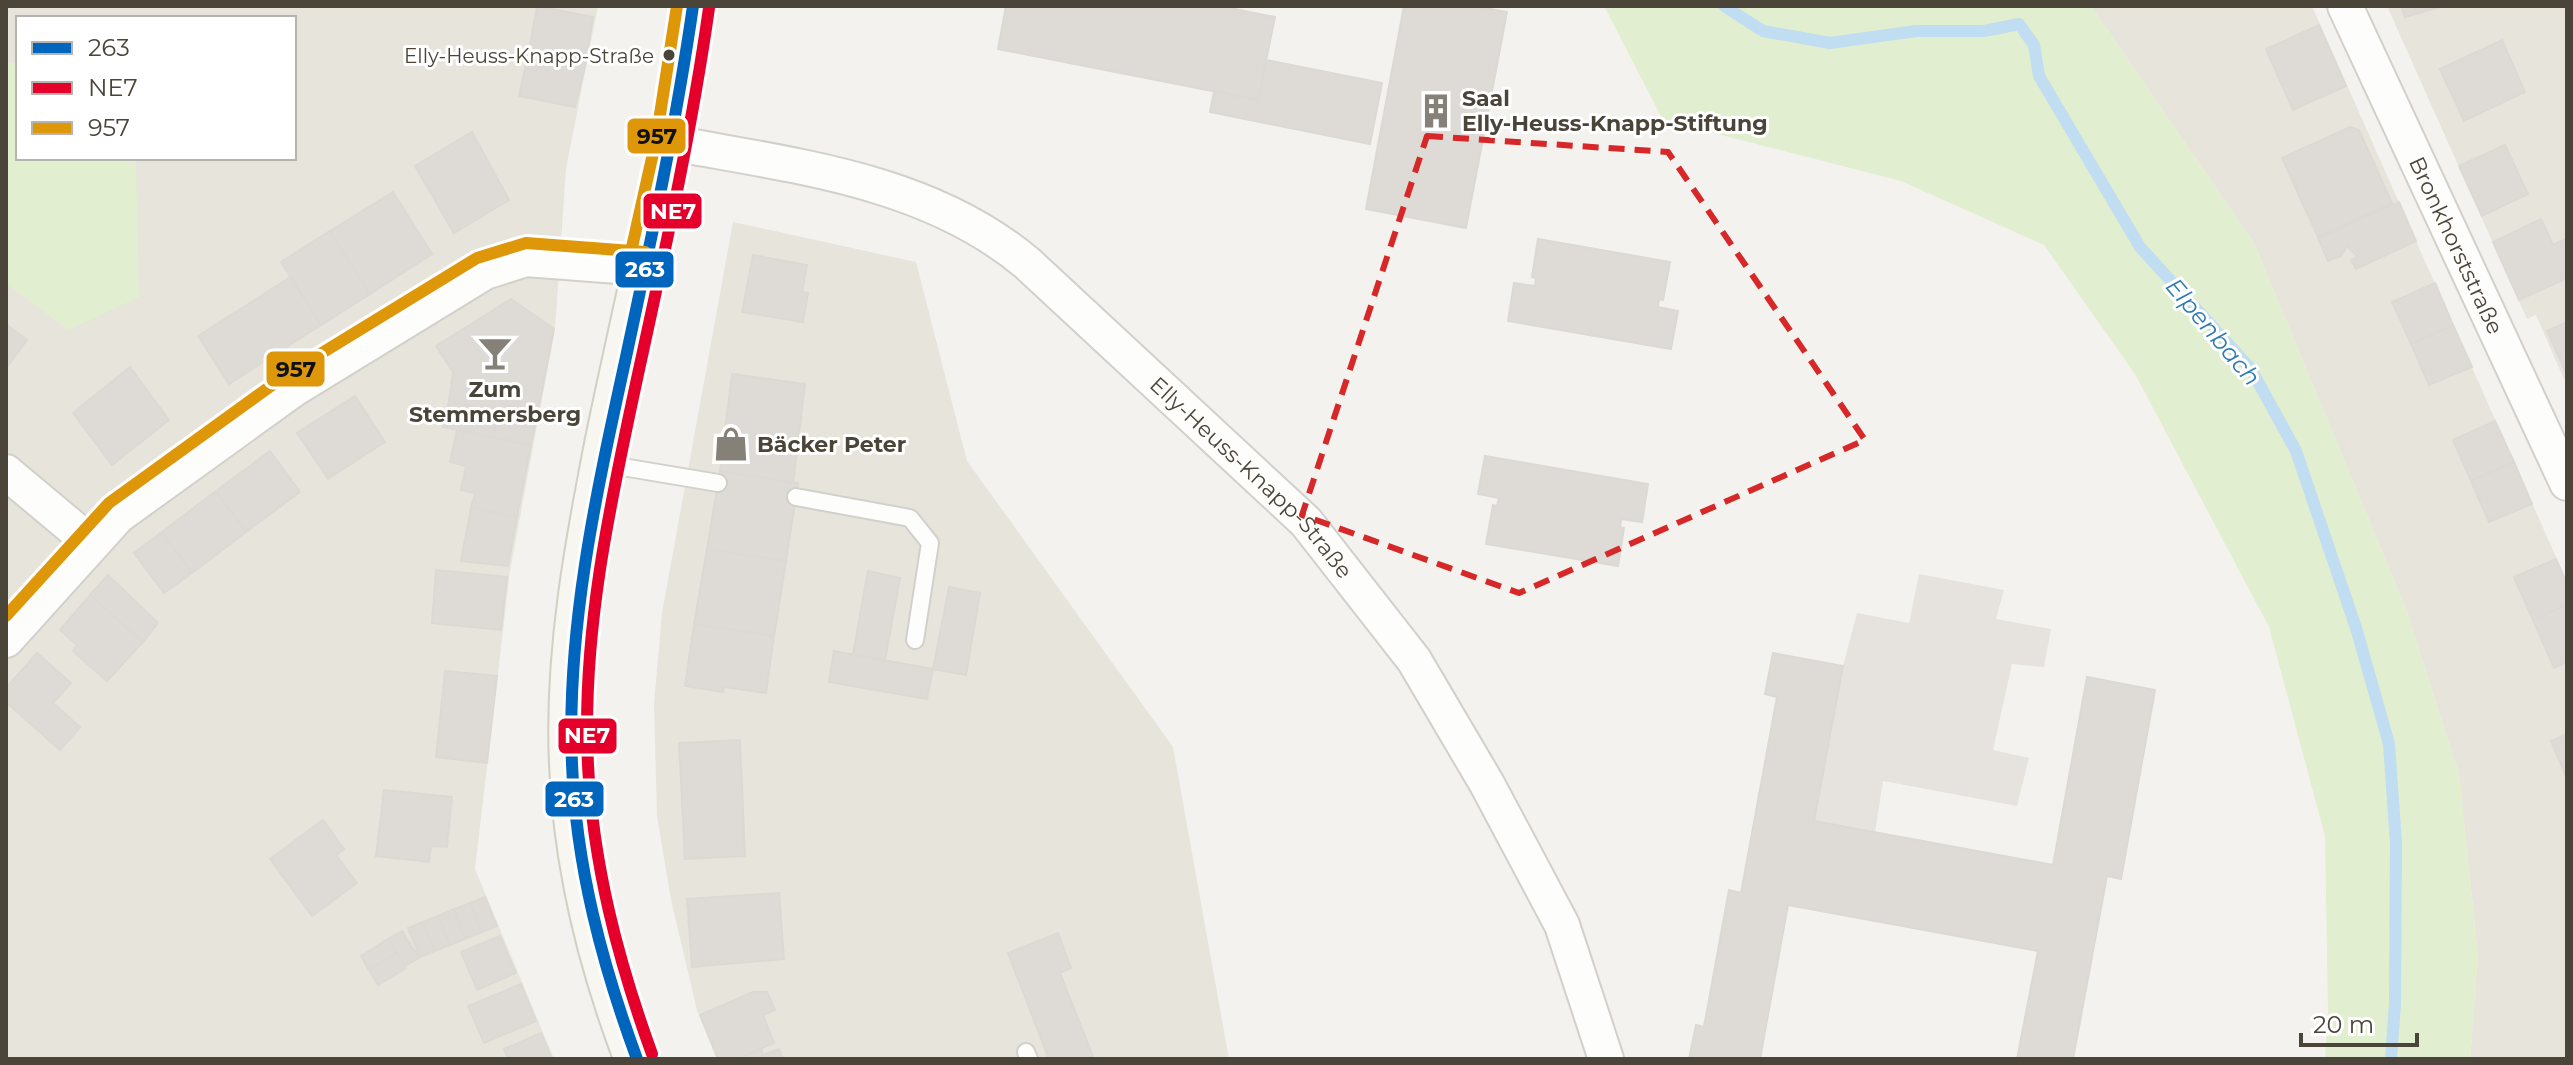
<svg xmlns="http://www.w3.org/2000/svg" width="2573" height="1065" viewBox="0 0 2573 1065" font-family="Montserrat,sans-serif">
<rect width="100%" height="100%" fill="#f4f2ee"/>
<path fill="#e7e4dc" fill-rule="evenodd" d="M 6,6 L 598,6 L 566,169 L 555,329 L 510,571 L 475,869 L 554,1059 L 6,1059 ZM 18,18 L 294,18 L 294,158 L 18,158 Z
M 2091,6 L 2312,6 L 2567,582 L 2567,1059 L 2470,1059 L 2478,956 L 2459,774 L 2406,609 L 2254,243 Z
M 2387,6 L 2567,6 L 2567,386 L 2536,315 L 2527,319 Z
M 733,222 L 916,262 L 967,461 L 1173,747 L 1229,1059 L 717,1059 L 697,1010 L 671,900 L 657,816 L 654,704 L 662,613 Z"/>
<path fill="#e1eecf" d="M 1604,6 L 2091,6 L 2254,243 L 2406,609 L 2459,774 L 2478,956 L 2470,1059 L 2325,1059 L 2328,1012 L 2325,836 L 2269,627 L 2135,374 L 2044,245 L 1901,181 L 1663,120 Z
M 18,62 L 18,158 L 136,158 L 139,297 L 69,330 L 6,284 L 6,63 Z"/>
<path fill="#e6e3df" d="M 1919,574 L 2004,590 L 1996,619 L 2051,629 L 2044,667 L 2012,664 L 1993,750 L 2029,758 L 2017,806 L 1883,781 L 1875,833 L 1814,821 L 1843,666 L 1857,613 L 1909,623 Z"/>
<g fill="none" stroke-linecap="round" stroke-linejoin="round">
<path stroke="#c0ddf1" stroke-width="12" d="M 1724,6 L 1763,31 L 1830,43 L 1916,31 L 1984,31 L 2019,24 L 2034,45 L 2039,76 L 2140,247 L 2251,369 L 2296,451 L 2357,631 L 2389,744 L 2396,843 L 2395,1004 L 2391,1059"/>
</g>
<path fill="#dedbd6" stroke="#dcd9d4" stroke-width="2" d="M 537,6 L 593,17 L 586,62 L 529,51 Z
M 1006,6 L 1220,6 L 1275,17 L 1258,100 L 998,49 Z
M 1404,6 L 1474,6 L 1507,12 L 1466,228 L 1366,209 Z
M 2401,6 L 2444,6 L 2405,17 Z
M 2319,25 L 2346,86 L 2293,110 L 2266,49 Z
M 2502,40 L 2525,92 L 2464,121 L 2440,69 Z
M 529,51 L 586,62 L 575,107 L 519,96 Z
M 1266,60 L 1382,83 L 1370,144 L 1210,112 L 1214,91 L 1258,100 Z
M 2350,127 L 2359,130 L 2392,203 L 2318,237 L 2282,158 Z
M 472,132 L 509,200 L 454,233 L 415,166 Z
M 2505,145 L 2528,194 L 2482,216 L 2459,166 Z
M 393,192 L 432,254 L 370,294 L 330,231 Z
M 2399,202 L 2416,241 L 2356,269 L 2351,260 L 2358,257 L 2347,246 L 2341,256 L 2328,261 L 2318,238 Z
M 2541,219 L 2553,245 L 2567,238 L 2567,278 L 2519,300 L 2493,242 Z
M 330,231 L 370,294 L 321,325 L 281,262 Z
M 1538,239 L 1670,262 L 1663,300 L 1659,299 L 1658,307 L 1678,311 L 1671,349 L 1508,321 L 1514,283 L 1535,286 L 1536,278 L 1532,277 Z
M 753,255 L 807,265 L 802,292 L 808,293 L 803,322 L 742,312 Z
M 291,277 L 321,325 L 229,384 L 198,336 Z
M 2435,283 L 2453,325 L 2411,344 L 2392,302 Z
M 511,299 L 554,329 L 538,411 L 506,405 L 504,418 L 482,414 L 483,409 L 449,401 L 453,372 L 436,346 Z
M 2567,322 L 2567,375 L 2547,331 Z
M 6,324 L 27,340 L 6,368 Z
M 2453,325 L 2472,367 L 2429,385 L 2411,344 Z
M 130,367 L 169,420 L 112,465 L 73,413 Z
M 732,374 L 805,384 L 793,483 L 720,471 Z
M 355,396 L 385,442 L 328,479 L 297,433 Z
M 449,401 L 483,409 L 482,414 L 498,417 L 493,437 L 443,427 Z
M 506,405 L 538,411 L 531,445 L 493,437 L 498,417 L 504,418 Z
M 2495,421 L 2514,462 L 2471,481 L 2453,440 Z
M 457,430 L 531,445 L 517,517 L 471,508 L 475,493 L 461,490 L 466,466 L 450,462 Z
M 270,451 L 300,492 L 246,532 L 216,491 Z
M 1485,456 L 1648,484 L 1642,522 L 1621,519 L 1620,527 L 1624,528 L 1618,566 L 1486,544 L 1493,505 L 1497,506 L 1499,498 L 1478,494 Z
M 2514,462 L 2532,504 L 2489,522 L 2471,481 Z
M 720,471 L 798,483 L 786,561 L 707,549 Z
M 216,491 L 246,532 L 192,573 L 162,532 Z
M 471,508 L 517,517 L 508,566 L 461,561 Z
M 162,532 L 192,573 L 164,593 L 134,553 Z
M 707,549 L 786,561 L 774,636 L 694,624 Z
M 2556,559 L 2567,584 L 2567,604 L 2533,620 L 2514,577 Z
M 436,570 L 507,577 L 501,630 L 432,623 Z
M 868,571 L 900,578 L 885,660 L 853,654 Z
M 108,575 L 158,623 L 143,642 L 90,595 Z
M 949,587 L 980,593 L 966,675 L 933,669 Z
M 90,595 L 143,642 L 107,681 L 73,651 L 77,645 L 60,630 Z
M 2567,604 L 2567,662 L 2554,668 L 2533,620 Z
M 694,624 L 774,636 L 766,693 L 724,687 L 723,692 L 685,686 Z
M 834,651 L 933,669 L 927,699 L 829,682 Z
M 37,653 L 71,683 L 53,703 L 80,727 L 60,750 L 6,702 L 6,688 Z
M 1773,653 L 1843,666 L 1814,821 L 2053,865 L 2087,677 L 2155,690 L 2121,879 L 2107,876 L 2073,1059 L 2017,1059 L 2038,951 L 1788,905 L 1760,1059 L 1689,1059 L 1696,1025 L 1704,1027 L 1729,890 L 1741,893 L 1777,697 L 1765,694 Z
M 445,671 L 497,676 L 487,763 L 436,757 Z
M 2567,734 L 2567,779 L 2551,741 Z
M 740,740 L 745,856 L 685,859 L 679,743 Z
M 384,790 L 452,797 L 447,847 L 431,846 L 429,862 L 376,856 Z
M 323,820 L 344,849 L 336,855 L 357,883 L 312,916 L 270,859 Z
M 779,893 L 784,959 L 692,967 L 687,899 Z
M 485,897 L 497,926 L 482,932 L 470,903 Z
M 470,903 L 482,932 L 465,939 L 454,909 Z
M 454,909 L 465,939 L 450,945 L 438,916 Z
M 438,916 L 450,945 L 435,951 L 423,922 Z
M 423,922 L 435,951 L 420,957 L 408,928 Z
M 402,931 L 419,958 L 405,966 L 388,939 Z
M 1058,933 L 1071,968 L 1060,973 L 1094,1059 L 1049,1059 L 1008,953 Z
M 500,936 L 516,973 L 477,990 L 461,952 Z
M 388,939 L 397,953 L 369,970 L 361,956 Z
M 397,953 L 406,968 L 378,985 L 369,970 Z
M 521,984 L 536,1021 L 484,1043 L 468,1006 Z
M 753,992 L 767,992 L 775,1010 L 763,1015 L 774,1043 L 737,1059 L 718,1059 L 700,1015 Z
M 541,1033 L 552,1059 L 508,1059 L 504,1049 Z
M 761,1049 L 763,1055 L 779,1049 L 783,1059 L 737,1059 Z"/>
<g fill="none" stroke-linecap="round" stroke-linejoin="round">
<g stroke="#d2d0cb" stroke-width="20">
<path id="lane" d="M 605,464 L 718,483
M 796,497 L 910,518 L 930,543 L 915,640
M 1026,1052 L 1029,1059"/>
</g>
<g stroke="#d2d0cb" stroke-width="38">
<g id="street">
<path id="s1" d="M 2345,6 L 2567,483"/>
<path id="s2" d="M 672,143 C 795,166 928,180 1027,263 L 1306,522 L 1414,660 L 1487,784 L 1562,925 L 1606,1059"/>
<path d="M 6,472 L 92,544"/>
<path d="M 6,640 L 118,516 L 294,389 L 485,272 L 526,259 L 644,268"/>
</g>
</g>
<g stroke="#d3cfc5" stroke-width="48">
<path id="secondary" d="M 637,1059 C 601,965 576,865 572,764 C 567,655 587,547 608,440 C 638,295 674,152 693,6"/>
</g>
<use href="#lane" stroke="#fdfdfc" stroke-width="16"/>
<use href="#street" stroke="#fdfdfc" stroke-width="34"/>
<use href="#secondary" stroke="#f7f6f1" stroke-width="44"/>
<g stroke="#fff" stroke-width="18">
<path id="bus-1" d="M 637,1059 C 602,964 576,866 572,764 C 566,627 597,490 626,357 C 651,240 676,124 693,6"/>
</g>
<g stroke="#fff" stroke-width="18">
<path id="bus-2" d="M 652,1054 C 618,960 593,865 588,765 C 581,631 612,495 640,365 C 666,246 692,128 709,8"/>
</g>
<g stroke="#fff" stroke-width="18">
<path id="bus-3" d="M 628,265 L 656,140 L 677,6
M 6,616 L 109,503 L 286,375 L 477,258 L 526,243 L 645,252"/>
</g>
<use href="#bus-1" stroke="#0065bd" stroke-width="12"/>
<use href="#bus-2" stroke="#e4002b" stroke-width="12"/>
<use href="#bus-3" stroke="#dd9709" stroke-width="12"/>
</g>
<path fill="none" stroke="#d62828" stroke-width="6" stroke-dasharray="16 10" stroke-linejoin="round" d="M 1427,136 L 1668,152 L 1865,440 L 1519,593 L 1302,515 Z"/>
<defs>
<g id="building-bare" transform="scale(2.76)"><path d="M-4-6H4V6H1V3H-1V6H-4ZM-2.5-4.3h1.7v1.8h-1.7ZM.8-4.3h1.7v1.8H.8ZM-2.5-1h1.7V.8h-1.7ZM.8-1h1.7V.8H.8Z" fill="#868178" stroke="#fff" stroke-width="2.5" paint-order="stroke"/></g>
<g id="bar-bare" transform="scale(2.76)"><path d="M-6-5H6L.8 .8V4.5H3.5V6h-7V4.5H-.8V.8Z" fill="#868178" stroke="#fff" stroke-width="2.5" paint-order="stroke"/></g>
<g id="shop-bare" transform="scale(2.76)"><path d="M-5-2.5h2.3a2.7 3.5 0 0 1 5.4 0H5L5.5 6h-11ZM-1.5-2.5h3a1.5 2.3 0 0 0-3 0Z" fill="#868178" stroke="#fff" stroke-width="2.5" paint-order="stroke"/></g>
</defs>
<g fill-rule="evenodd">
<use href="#building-bare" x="1436" y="111"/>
<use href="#bar-bare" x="495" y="353"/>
<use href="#shop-bare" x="731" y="444"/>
</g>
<circle fill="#4b4439" stroke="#fff" stroke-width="3" cx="669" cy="55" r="7"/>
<g text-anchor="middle" stroke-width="6" stroke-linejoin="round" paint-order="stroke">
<g font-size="20" fill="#4b4439" stroke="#fff" text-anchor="end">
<text x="654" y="63">Elly-Heuss-Knapp-Straße</text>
</g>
<g font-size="22" font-weight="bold" fill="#4b4439" stroke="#fff" text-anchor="start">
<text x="1462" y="106">Saal<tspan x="1462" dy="25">Elly-Heuss-Knapp-Stiftung</tspan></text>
<text x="495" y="397" text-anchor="middle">Zum<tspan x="495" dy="25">Stemmersberg</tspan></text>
<text x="757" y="452">Bäcker Peter</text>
</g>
<g font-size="22" fill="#4b4439" stroke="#fff">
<text dy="8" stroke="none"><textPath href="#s1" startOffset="264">Bronkhorststraße</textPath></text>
<text dy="8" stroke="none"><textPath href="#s2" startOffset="690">Elly-Heuss-Knapp-Straße</textPath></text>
</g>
<g font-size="24" font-style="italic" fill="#2e7ab2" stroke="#fff">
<text transform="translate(2213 332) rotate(50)" y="8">Elpenbach</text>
</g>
</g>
<g stroke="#fff" stroke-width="3">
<rect x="626" y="117" width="61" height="38" rx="8" fill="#dd9709"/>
<rect x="642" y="192" width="61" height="38" rx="8" fill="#e4002b"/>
<rect x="614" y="250" width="61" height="39" rx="8" fill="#0065bd"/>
<rect x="265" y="350" width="61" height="38" rx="8" fill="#dd9709"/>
<rect x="557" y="717" width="61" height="38" rx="8" fill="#e4002b"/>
<rect x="544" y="780" width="61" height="38" rx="8" fill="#0065bd"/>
</g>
<g font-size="22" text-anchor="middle" font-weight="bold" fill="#fff">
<text x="673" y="219">NE7</text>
<text x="645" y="277">263</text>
<text x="587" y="743">NE7</text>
<text x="574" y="807">263</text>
</g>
<g font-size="22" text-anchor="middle" font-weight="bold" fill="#111">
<text x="657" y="144">957</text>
<text x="296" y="377">957</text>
</g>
<rect width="2573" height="1065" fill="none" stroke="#4b4439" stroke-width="16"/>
<rect x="16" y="16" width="280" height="144" fill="#ffffff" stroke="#b7b4b0" stroke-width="2"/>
<rect x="32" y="42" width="40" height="12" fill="#0065bd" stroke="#b7b4b0" stroke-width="2"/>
<text x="88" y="56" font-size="24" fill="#4b4439">263</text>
<rect x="32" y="82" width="40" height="12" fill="#e4002b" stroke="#b7b4b0" stroke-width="2"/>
<text x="88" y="96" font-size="24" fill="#4b4439">NE7</text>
<rect x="32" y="122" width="40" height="12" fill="#dd9709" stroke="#b7b4b0" stroke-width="2"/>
<text x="88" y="136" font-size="24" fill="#4b4439">957</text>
<path d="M2301 1033v12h116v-12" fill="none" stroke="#4b4439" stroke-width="4"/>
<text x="2313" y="1033" font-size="24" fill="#4b4439" stroke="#ffffff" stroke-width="6" paint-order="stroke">20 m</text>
</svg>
